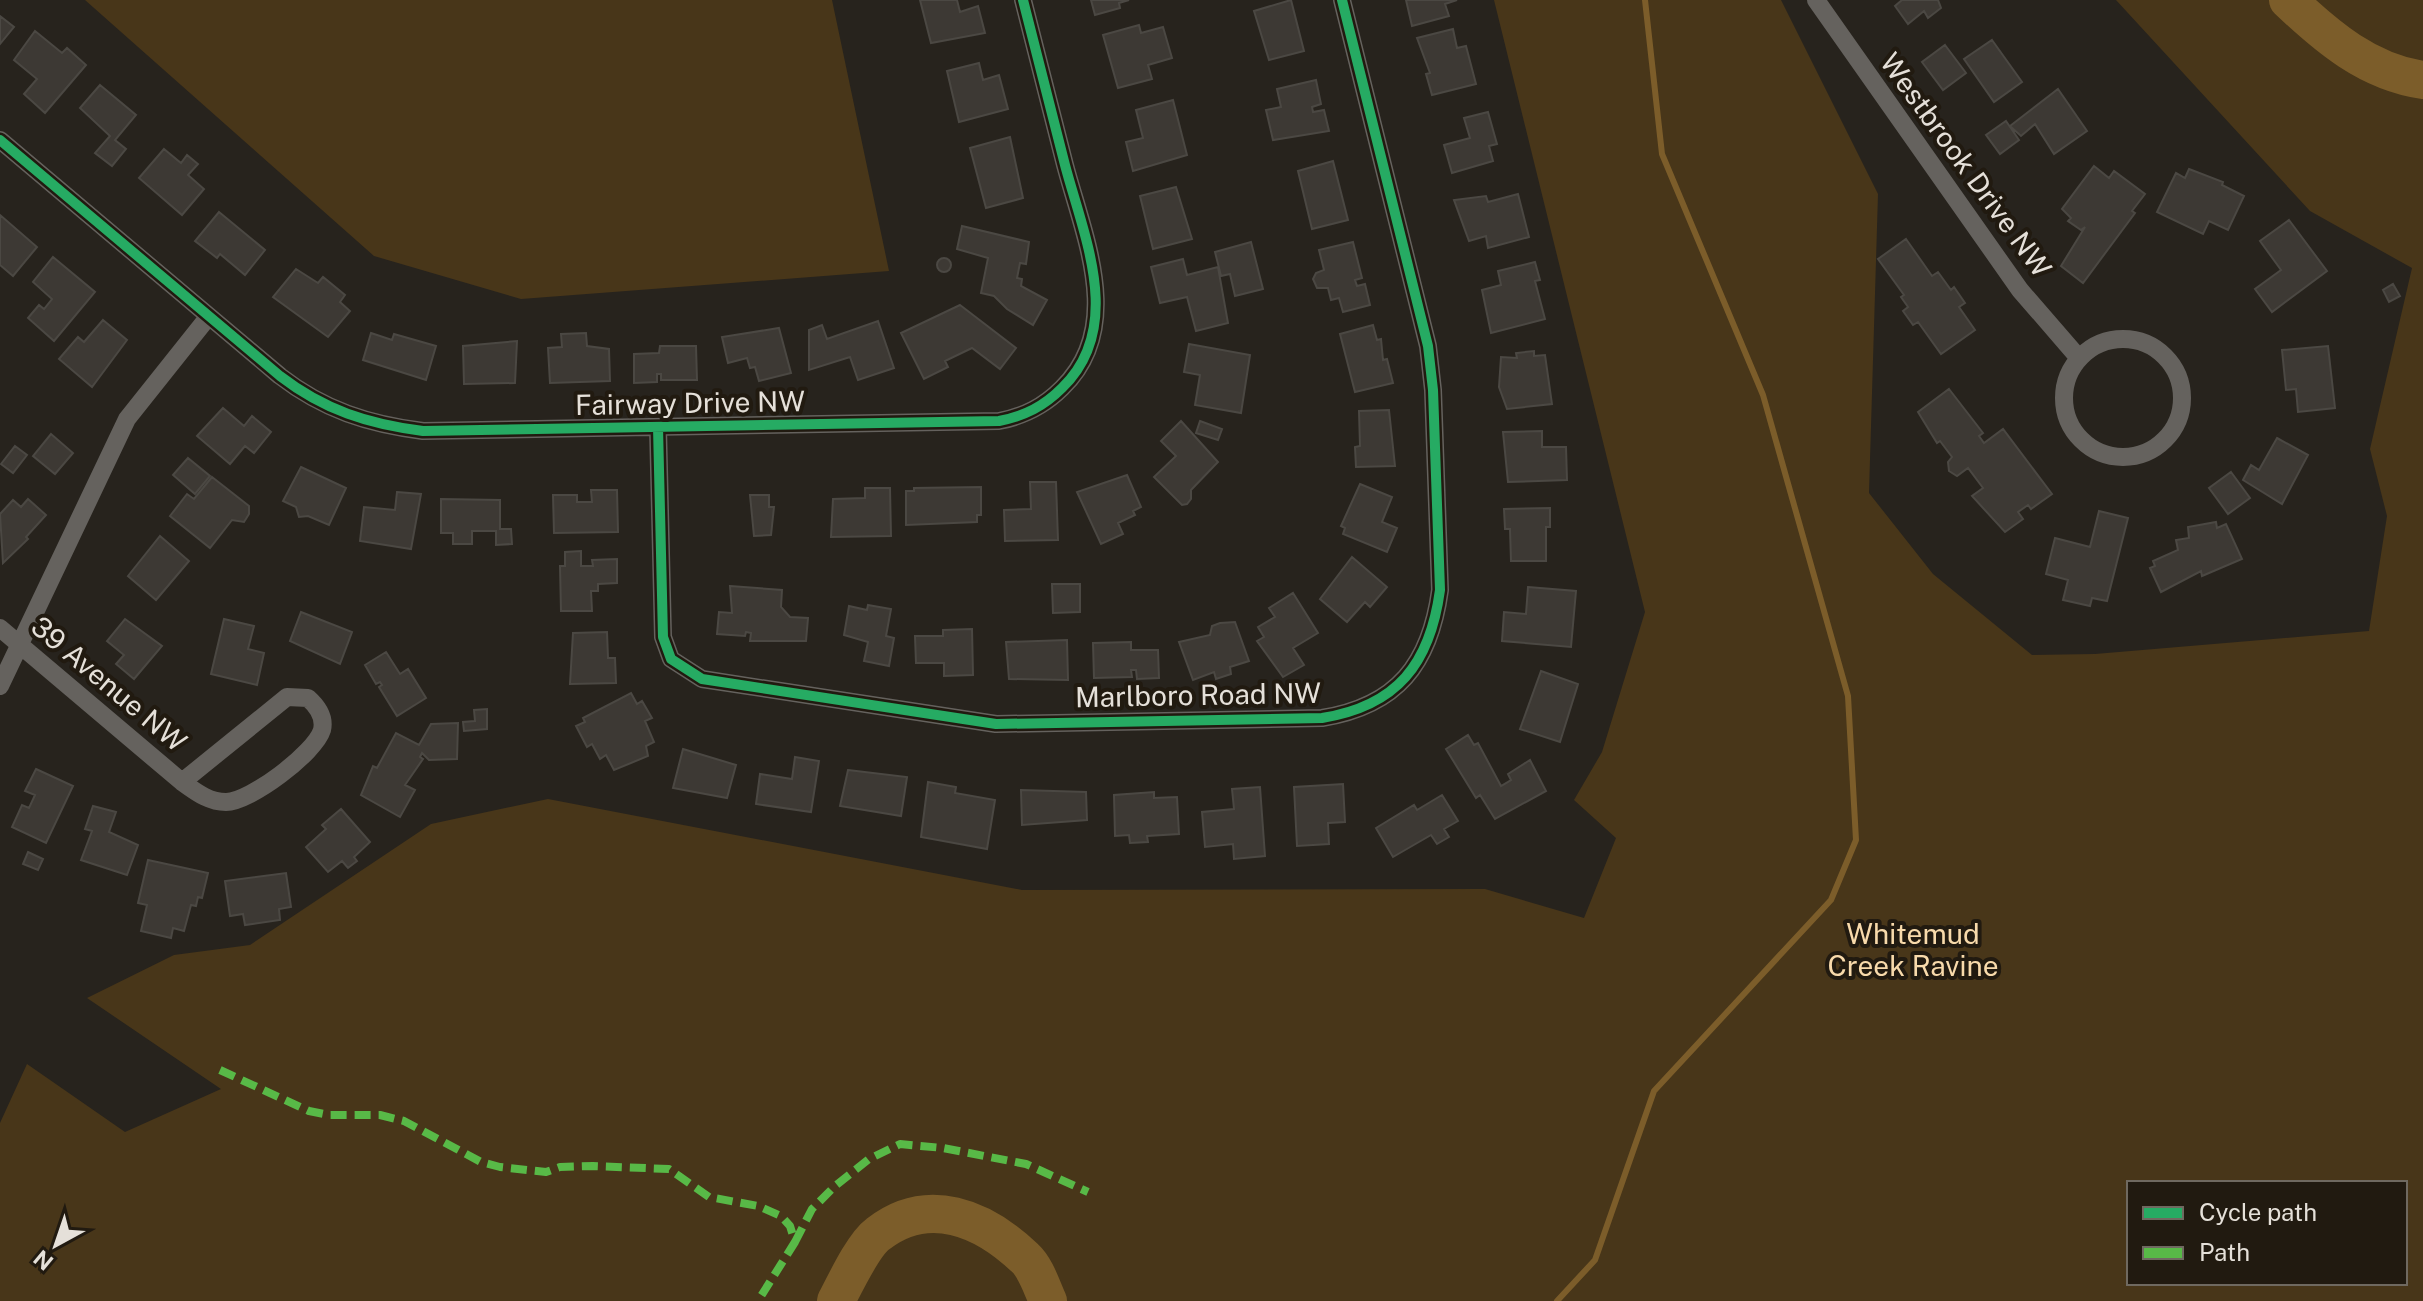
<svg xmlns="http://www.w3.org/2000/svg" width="2423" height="1301" viewBox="0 0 2423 1301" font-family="'Public Sans',sans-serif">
<rect width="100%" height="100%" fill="#27231d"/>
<path fill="#483619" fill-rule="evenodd" d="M 85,0 L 832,0 L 889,271 L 521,299 L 374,256 Z
M 1494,0 L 1781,0 L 1878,194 L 1869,493 L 1933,574 L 2032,655 L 2095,654 L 2369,631 L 2387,516 L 2370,449 L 2412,268 L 2310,211 L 2116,0 L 2423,0 L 2423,1301 L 0,1301 L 0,1123 L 27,1064 L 125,1132 L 221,1089 L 87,998 L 174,955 L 250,945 L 431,824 L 548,799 L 1022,890 L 1485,889 L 1584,918 L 1616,838 L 1574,800 L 1602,752 L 1645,612 ZM 2129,1183 L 2405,1183 L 2405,1283 L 2129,1283 Z"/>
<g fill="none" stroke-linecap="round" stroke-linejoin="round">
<path stroke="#7c5d2a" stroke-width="6" d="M 1557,1301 L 1595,1260 L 1654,1091 L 1831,900 L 1856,840 L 1848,696 L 1763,395 L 1662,154 L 1645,0"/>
<path stroke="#7c5d2a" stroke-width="38" d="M 2288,0 C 2327,37 2368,72 2423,80
M 836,1301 C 845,1284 863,1245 878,1234 C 928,1195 983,1218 1025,1258 C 1036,1268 1042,1288 1048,1301"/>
</g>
<path fill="#3d3934" stroke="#4b4843" stroke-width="2" d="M 920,0 L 957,0 L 960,12 L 978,6 L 985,33 L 931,43 Z
M 1091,0 L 1129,0 L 1119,3 L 1120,8 L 1095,15 Z
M 1291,0 L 1304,51 L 1269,60 L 1254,11 Z
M 1406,0 L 1457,0 L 1445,4 L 1449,16 L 1412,26 Z
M 1938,0 L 1941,8 L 1928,18 L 1924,11 L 1908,24 L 1895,6 L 1902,0 Z
M 0,16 L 14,27 L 0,44 Z
M 1139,25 L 1141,33 L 1163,27 L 1172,58 L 1148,65 L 1152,79 L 1118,88 L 1103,35 Z
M 1453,29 L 1457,48 L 1466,46 L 1476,84 L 1432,95 L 1426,74 L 1430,73 L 1417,38 Z
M 35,31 L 62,53 L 67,48 L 86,65 L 45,113 L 24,94 L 37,79 L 14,60 Z
M 1992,40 L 2022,82 L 1994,102 L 1964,59 Z
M 1945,45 L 1966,73 L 1943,90 L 1922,62 Z
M 979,63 L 983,80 L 999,75 L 1008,109 L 959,122 L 947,71 Z
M 1316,80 L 1321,104 L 1312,107 L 1313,112 L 1324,110 L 1329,131 L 1273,140 L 1266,110 L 1281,107 L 1277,89 Z
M 100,85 L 136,115 L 115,140 L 126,149 L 112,166 L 95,153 L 110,136 L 80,108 Z
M 2058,89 L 2087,131 L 2054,154 L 2035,124 L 2021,136 L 2010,126 Z
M 1173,100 L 1187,155 L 1133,171 L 1126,142 L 1143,138 L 1136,110 Z
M 1488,112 L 1497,144 L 1489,146 L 1493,161 L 1452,173 L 1444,145 L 1470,138 L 1464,118 Z
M 2006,121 L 2019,140 L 2000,154 L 1986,135 Z
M 1010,137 L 1023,198 L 986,208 L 970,148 Z
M 164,149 L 181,163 L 187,155 L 198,164 L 188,175 L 204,189 L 182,215 L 139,178 Z
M 1333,161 L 1348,220 L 1312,229 L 1298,171 Z
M 2094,166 L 2109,178 L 2114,171 L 2145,194 L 2132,211 L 2135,213 L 2083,283 L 2061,266 L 2085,227 L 2081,230 L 2068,221 L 2071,218 L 2062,209 Z
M 2189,169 L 2223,182 L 2222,185 L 2244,196 L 2228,230 L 2209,221 L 2203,234 L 2157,212 L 2176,173 L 2185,178 Z
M 1176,187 L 1192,239 L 1153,249 L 1140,196 Z
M 1518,194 L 1529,237 L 1488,248 L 1486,236 L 1469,241 L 1454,200 L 1486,196 L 1488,202 Z
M 219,212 L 265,250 L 245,275 L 220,254 L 217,258 L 195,241 Z
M 0,215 L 37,247 L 13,276 L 0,265 Z
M 2289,220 L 2327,271 L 2272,312 L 2255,289 L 2281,270 L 2260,241 Z
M 962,226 L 1029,242 L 1026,264 L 1020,263 L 1017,278 L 1022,279 L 1021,286 L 1047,300 L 1033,325 L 1007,309 L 994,296 L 981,293 L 988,258 L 957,249 Z
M 1906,239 L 1932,276 L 1938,272 L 1951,290 L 1954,287 L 1965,303 L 1959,307 L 1975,330 L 1941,354 L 1918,322 L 1913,325 L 1903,311 L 1908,307 L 1901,297 L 1904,295 L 1878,259 Z
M 1251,242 L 1263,289 L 1235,296 L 1230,274 L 1221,276 L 1215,252 Z
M 1353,242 L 1362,278 L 1355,280 L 1357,286 L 1365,284 L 1370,305 L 1343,312 L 1339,298 L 1331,300 L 1328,288 L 1317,288 L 1313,279 L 1316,273 L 1324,270 L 1319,250 Z
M 53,257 L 95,292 L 54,341 L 28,318 L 39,305 L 44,309 L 52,299 L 33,282 Z
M937 265a7 7 0 1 1 14 0a7 7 0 1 1-14 0Z
M 1183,259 L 1187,275 L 1218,267 L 1228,323 L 1196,331 L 1187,297 L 1160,303 L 1151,267 Z
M 1535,262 L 1540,280 L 1535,281 L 1545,319 L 1491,333 L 1482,290 L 1501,285 L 1498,271 Z
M 296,269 L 318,283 L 323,277 L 345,295 L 340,302 L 350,311 L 328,337 L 273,297 Z
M 2393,284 L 2400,296 L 2389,302 L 2383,290 Z
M 960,305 L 1016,348 L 1000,369 L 972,348 L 945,361 L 948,367 L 924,379 L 901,333 Z
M 103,320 L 127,340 L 92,387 L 59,359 L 78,337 L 84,342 Z
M 878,321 L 894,368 L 858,380 L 850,357 L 809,370 L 809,330 L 822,325 L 827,339 Z
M 1373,325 L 1377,340 L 1381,339 L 1383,360 L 1387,359 L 1393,383 L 1355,392 L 1340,334 Z
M 779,328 L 791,373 L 759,381 L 755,367 L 750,368 L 747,358 L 728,363 L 722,337 Z
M 371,333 L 392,340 L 394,334 L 436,346 L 426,380 L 363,360 Z
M 586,333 L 587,346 L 609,349 L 610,381 L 550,383 L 548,348 L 562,347 L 561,334 Z
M 517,341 L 515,383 L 464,384 L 463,346 Z
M 1189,344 L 1250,355 L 1241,413 L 1195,405 L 1200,375 L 1184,372 Z
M 660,346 L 696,346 L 697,380 L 661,380 L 661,374 L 657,374 L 657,382 L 634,383 L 634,354 L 659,353 Z
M 2328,346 L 2335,408 L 2298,412 L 2296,389 L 2286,390 L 2282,350 Z
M 1534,351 L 1534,356 L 1545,355 L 1552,404 L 1507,409 L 1499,387 L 1501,357 L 1517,358 L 1516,353 Z
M 1949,389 L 1983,433 L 1979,436 L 1984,443 L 2003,429 L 2052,494 L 2031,509 L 2028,505 L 2018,512 L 2023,519 L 2005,532 L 1972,496 L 1983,488 L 1968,468 L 1957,476 L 1949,471 L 1948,462 L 1952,457 L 1940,441 L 1937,443 L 1918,412 Z
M 223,408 L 244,426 L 252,416 L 271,432 L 254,453 L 245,446 L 230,464 L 197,436 Z
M 1389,410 L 1395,466 L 1356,467 L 1355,447 L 1360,446 L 1359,411 Z
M 1181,421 L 1218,462 L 1191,490 L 1191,499 L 1187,504 L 1182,505 L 1154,477 L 1176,456 L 1161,441 Z
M 1200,421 L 1222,429 L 1218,440 L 1196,433 Z
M 1542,431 L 1542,447 L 1566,447 L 1567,480 L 1508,482 L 1503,432 Z
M 51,434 L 73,453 L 55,474 L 33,456 Z
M 2277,438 L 2308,455 L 2282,504 L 2243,480 L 2251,465 L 2259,470 Z
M 15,446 L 27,455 L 13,473 L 1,464 Z
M 188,458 L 210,476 L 195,494 L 173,475 Z
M 301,467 L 346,488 L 329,525 L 308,516 L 299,517 L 296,507 L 283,501 Z
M 2231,472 L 2250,498 L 2228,514 L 2209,488 Z
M 1127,475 L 1141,507 L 1133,511 L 1135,515 L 1118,523 L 1123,534 L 1101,544 L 1077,492 Z
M 212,477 L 249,506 L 249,514 L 244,522 L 232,520 L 210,548 L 170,516 L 187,494 L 194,499 Z
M 1030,482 L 1056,482 L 1058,540 L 1005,541 L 1004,510 L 1031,509 Z
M 1360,484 L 1392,497 L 1382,522 L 1397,528 L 1387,552 L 1343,534 L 1345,528 L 1341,526 Z
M 981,487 L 981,515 L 977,515 L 977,522 L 906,525 L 906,491 L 914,491 L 914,488 Z
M 865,488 L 890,488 L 891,536 L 831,537 L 833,499 L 865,498 Z
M 591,490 L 617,490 L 618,532 L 554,533 L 553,495 L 577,495 L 577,502 L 592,502 Z
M 397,492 L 421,494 L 411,549 L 360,541 L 364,507 L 395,510 Z
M 750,495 L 769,495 L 769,507 L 774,507 L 771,535 L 754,536 Z
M 28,499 L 46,515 L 26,537 L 28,539 L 3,563 L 0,514 L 13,500 L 21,507 Z
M 441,499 L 500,500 L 500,529 L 511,529 L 512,544 L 496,545 L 496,531 L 472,531 L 472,544 L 453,544 L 453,533 L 441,533 Z
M 1550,508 L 1550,527 L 1546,527 L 1546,561 L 1511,561 L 1510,529 L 1505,529 L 1504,509 Z
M 2099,511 L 2128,518 L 2107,601 L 2092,598 L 2090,606 L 2063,600 L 2068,580 L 2046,574 L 2055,538 L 2090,547 Z
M 2216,522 L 2217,528 L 2226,524 L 2242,559 L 2202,576 L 2201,571 L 2161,592 L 2150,568 L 2155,566 L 2153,561 L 2178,550 L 2176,540 L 2189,538 L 2188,527 Z
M 160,536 L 189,561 L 156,600 L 128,576 Z
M 581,551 L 581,566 L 593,566 L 592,560 L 617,559 L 617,583 L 598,584 L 598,591 L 591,591 L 592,611 L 561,611 L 560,566 L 565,566 L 565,552 Z
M 1352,557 L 1387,587 L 1370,607 L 1365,602 L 1347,622 L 1320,599 Z
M 1052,584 L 1080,584 L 1080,612 L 1053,613 Z
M 730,586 L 782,590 L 781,607 L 790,617 L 808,618 L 806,641 L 750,641 L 751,633 L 746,632 L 745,636 L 717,634 L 719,612 L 732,613 Z
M 1528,587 L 1576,591 L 1571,647 L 1502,641 L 1504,612 L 1526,614 Z
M 1293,593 L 1318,633 L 1293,648 L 1304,665 L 1283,677 L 1257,641 L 1264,637 L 1258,627 L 1275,617 L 1269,608 Z
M 868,605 L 891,609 L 886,636 L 894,638 L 889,666 L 864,661 L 868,642 L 844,635 L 849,606 L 867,610 Z
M 301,612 L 352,632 L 340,664 L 290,641 Z
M 125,619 L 162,646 L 134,679 L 116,664 L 124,655 L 107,641 Z
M 224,619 L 254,626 L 248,649 L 264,653 L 257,685 L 211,674 Z
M 1235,622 L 1249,661 L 1230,667 L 1231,674 L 1216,679 L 1214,672 L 1193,680 L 1179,642 L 1210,635 L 1212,626 L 1220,623 Z
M 972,629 L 973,675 L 944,676 L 944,663 L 916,663 L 915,636 L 943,636 L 943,630 Z
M 607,632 L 608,658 L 615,658 L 616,683 L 570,684 L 573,633 Z
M 1067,640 L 1068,680 L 1009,679 L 1006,642 Z
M 1131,642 L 1131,650 L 1158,650 L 1159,678 L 1137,679 L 1136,670 L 1131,670 L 1132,677 L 1094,678 L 1093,643 Z
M 386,652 L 400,674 L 408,669 L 426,698 L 397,716 L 379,687 L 382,685 L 380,682 L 376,684 L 365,665 Z
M 1541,671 L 1578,684 L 1560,742 L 1520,729 Z
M 631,693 L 637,704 L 642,701 L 652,718 L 645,721 L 654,742 L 646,746 L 648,756 L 614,770 L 606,755 L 600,759 L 592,744 L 587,747 L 576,726 L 585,722 L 583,718 Z
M 487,709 L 487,729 L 464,731 L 463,722 L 475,721 L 474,710 Z
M 458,723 L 457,759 L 429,760 L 422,753 L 420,757 L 423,759 L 405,785 L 415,790 L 400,817 L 361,795 L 373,766 L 377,768 L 396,733 L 419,745 L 431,724 Z
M 1468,735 L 1474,745 L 1478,743 L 1501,786 L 1511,780 L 1508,774 L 1530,760 L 1546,791 L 1495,819 L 1480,795 L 1476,798 L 1446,749 Z
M 683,749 L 736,765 L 727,798 L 673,788 Z
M 795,757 L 819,761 L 811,812 L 756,804 L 760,774 L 792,779 Z
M 36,769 L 73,786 L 46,843 L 12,827 L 22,805 L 29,808 L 35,795 L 25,791 Z
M 848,770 L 907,777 L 901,816 L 840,806 Z
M 928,782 L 956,787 L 955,793 L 995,800 L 987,849 L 921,837 Z
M 1343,784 L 1345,822 L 1328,823 L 1329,844 L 1297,846 L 1294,787 Z
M 1260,787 L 1265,856 L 1234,859 L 1233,844 L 1205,847 L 1202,812 L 1234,809 L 1232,789 Z
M 1021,790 L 1086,792 L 1087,820 L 1022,825 Z
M 1154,792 L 1154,798 L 1177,797 L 1179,834 L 1147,836 L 1148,842 L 1130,843 L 1129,835 L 1115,836 L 1114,795 Z
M 1442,795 L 1458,821 L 1444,829 L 1449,837 L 1437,844 L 1431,835 L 1393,857 L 1376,828 L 1414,805 L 1417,810 Z
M 93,806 L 116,812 L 109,832 L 138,845 L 127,875 L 81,860 L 92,831 L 85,829 Z
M 341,809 L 370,842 L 354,857 L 357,861 L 348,868 L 342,861 L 328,872 L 306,847 L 326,829 L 322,825 Z
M 28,852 L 43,859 L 38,870 L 23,864 Z
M 148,860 L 208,873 L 202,898 L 198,897 L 196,906 L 191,905 L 184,931 L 173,928 L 171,938 L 141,931 L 147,905 L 138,903 Z
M 286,873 L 291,907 L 279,909 L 280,920 L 245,925 L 243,914 L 230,916 L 225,881 Z"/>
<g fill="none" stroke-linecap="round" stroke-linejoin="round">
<path stroke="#65625e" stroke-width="18" d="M 1816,0 L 2020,290 L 2078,357
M 0,140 L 280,376 C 324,410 368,424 423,431 L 999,421 C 1025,416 1044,406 1062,388 C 1125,327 1084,237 1065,165 C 1051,110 1037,55 1023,0
M2064 398a59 59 0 1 1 118 0a59 59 0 1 1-118 0Z
M 658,427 L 663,637 L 671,659 L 702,679 L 996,724 L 1322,718 C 1397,706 1430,664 1440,590 L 1433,390 L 1428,346 L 1342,0
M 0,628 L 182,782 L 287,697 L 308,698 C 317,706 325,717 322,730 C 315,753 250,802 226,802 C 208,802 195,791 182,782
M 0,686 L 127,419 L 209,316"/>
<path stroke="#58b947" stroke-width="8" stroke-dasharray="16 8" stroke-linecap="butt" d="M 220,1070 L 309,1111 L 329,1115 L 380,1115 L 404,1121 L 481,1162 L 500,1167 L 546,1172 L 560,1167 L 593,1166 L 669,1169 L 709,1197 L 758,1206 L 781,1216 L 790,1226 L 795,1242 L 758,1301
M 795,1242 L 812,1209 L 835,1186 L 869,1159 L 900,1144 L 943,1148 L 1026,1164 L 1088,1192"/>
<g stroke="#211a10" stroke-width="15">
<path id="cycleway" d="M 0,140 L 280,376 C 324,410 368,424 423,431 L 999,421 C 1025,416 1044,406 1062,388 C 1125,327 1084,237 1065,165 C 1051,110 1037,55 1023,0
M 658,427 L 663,637 L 671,659 L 702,679 L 996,724 L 1322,718 C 1397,706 1430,664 1440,590 L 1433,390 L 1428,346 L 1342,0"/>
</g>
<use href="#cycleway" stroke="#26ab63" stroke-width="10"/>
</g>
<g text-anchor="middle" stroke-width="8" stroke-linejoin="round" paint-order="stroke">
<g font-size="28" fill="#e5e0d9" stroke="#211a10">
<text transform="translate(1966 165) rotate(54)" y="10">Westbrook Drive NW</text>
<text transform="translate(690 403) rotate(-1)" y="10">Fairway Drive NW</text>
<text transform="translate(109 684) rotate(40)" y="10">39 Avenue NW</text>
<text transform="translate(1198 695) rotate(-1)" y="10">Marlboro Road NW</text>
</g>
<g font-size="28" fill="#f8daab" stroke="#211a10">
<text x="1913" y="944">Whitemud<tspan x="1913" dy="32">Creek Ravine</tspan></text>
</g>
</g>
<rect x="2127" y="1181" width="280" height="104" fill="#211a10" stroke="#6f6960" stroke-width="2"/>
<rect x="2143" y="1207" width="40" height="12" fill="#26ab63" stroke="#6f6960" stroke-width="2"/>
<text x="2199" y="1221" font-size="24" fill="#e5e0d9">Cycle path</text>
<rect x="2143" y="1247" width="40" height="12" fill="#58b947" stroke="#6f6960" stroke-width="2"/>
<text x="2199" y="1261" font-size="24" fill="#e5e0d9">Path</text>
<g transform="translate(56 1245) rotate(220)" stroke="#211a10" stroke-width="6" paint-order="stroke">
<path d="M0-6L14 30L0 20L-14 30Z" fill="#e5e0d9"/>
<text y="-12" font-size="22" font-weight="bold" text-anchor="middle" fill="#e5e0d9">N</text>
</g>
</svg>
